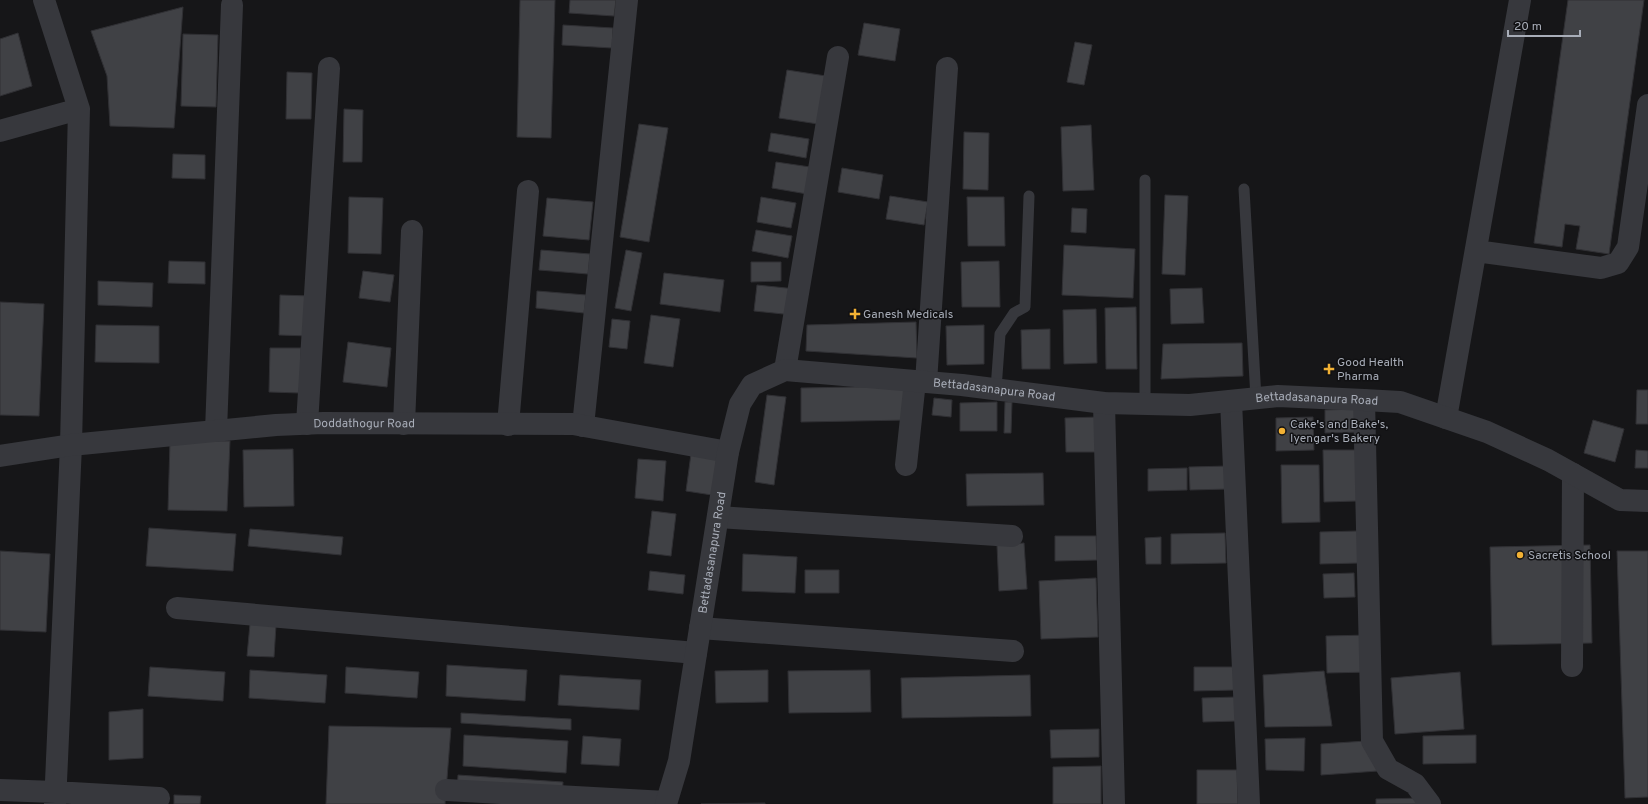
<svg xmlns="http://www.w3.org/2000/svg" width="1648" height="804" viewBox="0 0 1648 804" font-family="Overpass,sans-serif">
<rect width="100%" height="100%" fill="#161618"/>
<path fill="#404145" stroke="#303034" d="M 520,0 L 555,0 L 551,138 L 517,137 Z
M 570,0 L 616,0 L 614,16 L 569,13 Z
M 1568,0 L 1644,0 L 1609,254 L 1576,249 L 1580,226 L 1565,224 L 1562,247 L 1534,243 Z
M 183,7 L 174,128 L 110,126 L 107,76 L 91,31 Z
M 864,23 L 900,29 L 895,61 L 858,55 Z
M 563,25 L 613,28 L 612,48 L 562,45 Z
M 18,33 L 32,86 L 0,96 L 0,39 Z
M 183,34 L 218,35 L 216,107 L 181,106 Z
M 1075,42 L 1092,45 L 1084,85 L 1067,82 Z
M 787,70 L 826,76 L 818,124 L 779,118 Z
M 287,72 L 312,73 L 311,119 L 286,119 Z
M 344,109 L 363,110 L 362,162 L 343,162 Z
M 639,124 L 668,128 L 649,242 L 620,237 Z
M 1091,125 L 1094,190 L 1063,191 L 1061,127 Z
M 964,132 L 989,133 L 988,190 L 963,189 Z
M 771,133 L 809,139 L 806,158 L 768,151 Z
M 173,154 L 205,155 L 205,179 L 172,178 Z
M 776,162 L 817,168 L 813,195 L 772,188 Z
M 842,168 L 883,175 L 879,199 L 838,192 Z
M 1165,195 L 1188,196 L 1185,275 L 1162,274 Z
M 890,196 L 928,202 L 924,225 L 886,219 Z
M 349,197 L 383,198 L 381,254 L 348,253 Z
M 761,197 L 796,203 L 791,228 L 757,222 Z
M 967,197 L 1004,197 L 1005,246 L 968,246 Z
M 547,198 L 593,202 L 589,240 L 543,236 Z
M 1072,208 L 1087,209 L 1086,233 L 1071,232 Z
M 756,230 L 792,236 L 788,258 L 752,251 Z
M 1064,245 L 1135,249 L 1133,298 L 1062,295 Z
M 541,250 L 590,254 L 588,274 L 539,270 Z
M 626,250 L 642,253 L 631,311 L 615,308 Z
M 169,261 L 205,262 L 205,284 L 168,283 Z
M 999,261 L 1000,307 L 962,307 L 961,262 Z
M 751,262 L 781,262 L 781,281 L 751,282 Z
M 363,271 L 394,275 L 390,302 L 359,298 Z
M 664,273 L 724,280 L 720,312 L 660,304 Z
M 98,281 L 153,283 L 152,307 L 98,305 Z
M 757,285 L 796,289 L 793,315 L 754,311 Z
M 1202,288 L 1204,323 L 1171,324 L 1170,289 Z
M 537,291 L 586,295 L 584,313 L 536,308 Z
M 280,295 L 310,296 L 309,336 L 279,335 Z
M 0,302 L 44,304 L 39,416 L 0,415 Z
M 1136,307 L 1137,369 L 1106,369 L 1105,308 Z
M 1096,309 L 1097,363 L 1064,364 L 1063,310 Z
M 651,315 L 680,319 L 673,367 L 644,363 Z
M 612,319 L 630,321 L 627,349 L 609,347 Z
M 916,322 L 917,358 L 806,351 L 807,325 Z
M 96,325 L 159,326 L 159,363 L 95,362 Z
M 984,325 L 984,364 L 947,365 L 946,326 Z
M 1050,329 L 1050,369 L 1022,369 L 1021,330 Z
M 348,342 L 391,348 L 387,387 L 343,382 Z
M 1242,343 L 1243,376 L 1161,379 L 1163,344 Z
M 270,348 L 301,348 L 300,393 L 269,392 Z
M 907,386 L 908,420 L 801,422 L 801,388 Z
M 1637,390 L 1648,390 L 1648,424 L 1636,424 Z
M 767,395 L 786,397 L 774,485 L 755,482 Z
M 934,398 L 952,400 L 951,417 L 932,415 Z
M 997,402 L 997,431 L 960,431 L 960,403 Z
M 1005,402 L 1012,402 L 1011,433 L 1004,433 Z
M 1357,409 L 1358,432 L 1325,433 L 1325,410 Z
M 1099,417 L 1100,452 L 1066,452 L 1065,418 Z
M 1313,417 L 1314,450 L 1276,451 L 1276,418 Z
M 1593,420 L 1624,429 L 1615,462 L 1584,453 Z
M 170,441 L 230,441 L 227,511 L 168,510 Z
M 293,449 L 294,506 L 244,507 L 243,450 Z
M 1323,450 L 1356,450 L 1357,501 L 1324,502 Z
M 1636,450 L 1648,451 L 1648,468 L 1635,468 Z
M 691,454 L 717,457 L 712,495 L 686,491 Z
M 638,459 L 666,461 L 663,501 L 635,498 Z
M 1281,465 L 1319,465 L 1320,522 L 1282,523 Z
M 1228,466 L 1228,489 L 1190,490 L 1189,467 Z
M 1187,468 L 1187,490 L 1148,491 L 1148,469 Z
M 1043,473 L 1044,505 L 967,506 L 966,474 Z
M 652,511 L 676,514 L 671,556 L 647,553 Z
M 149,528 L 236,534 L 233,571 L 146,566 Z
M 250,529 L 343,537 L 341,555 L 248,546 Z
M 1358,531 L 1359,563 L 1320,564 L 1320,532 Z
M 1225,533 L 1226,563 L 1171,564 L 1171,534 Z
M 1055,536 L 1096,536 L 1097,560 L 1055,561 Z
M 1161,537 L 1161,564 L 1146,564 L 1145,538 Z
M 1024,543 L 1027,589 L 999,591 L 997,545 Z
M 1590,545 L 1592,643 L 1492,645 L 1490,547 Z
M 0,551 L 50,554 L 46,632 L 0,630 Z
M 1617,551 L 1648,551 L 1648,797 L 1625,798 Z
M 743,554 L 797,557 L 795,593 L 742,591 Z
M 805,570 L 839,570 L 839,593 L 805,593 Z
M 650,571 L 685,575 L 683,594 L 648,590 Z
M 1354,573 L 1355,597 L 1324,598 L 1323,574 Z
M 1096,578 L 1098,637 L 1041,639 L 1039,581 Z
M 250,624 L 276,625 L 274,657 L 247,656 Z
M 1369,635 L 1370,672 L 1327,673 L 1326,636 Z
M 447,665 L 527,670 L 525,701 L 446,696 Z
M 150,667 L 225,672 L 223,701 L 148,696 Z
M 346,667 L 419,672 L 417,698 L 345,693 Z
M 1194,667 L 1235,667 L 1236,690 L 1194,691 Z
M 250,670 L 327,675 L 325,703 L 249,698 Z
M 768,670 L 768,702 L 716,703 L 715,671 Z
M 870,670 L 871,712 L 789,713 L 788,671 Z
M 1324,671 L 1332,726 L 1265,727 L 1263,675 Z
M 1460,672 L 1464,729 L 1395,734 L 1391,678 Z
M 560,675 L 641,680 L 639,710 L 558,705 Z
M 1030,675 L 1031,716 L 902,718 L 901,678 Z
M 1237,697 L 1237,721 L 1203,722 L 1202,698 Z
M 143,709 L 143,758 L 109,760 L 109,712 Z
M 461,713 L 571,719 L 571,730 L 461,723 Z
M 329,726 L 451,728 L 445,804 L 326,804 Z
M 1099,729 L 1099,757 L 1051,758 L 1050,730 Z
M 464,735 L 568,741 L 566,773 L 463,766 Z
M 1476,735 L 1476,763 L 1423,764 L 1423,736 Z
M 583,736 L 621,739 L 619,766 L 581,764 Z
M 1305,738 L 1304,771 L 1266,770 L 1265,739 Z
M 1366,741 L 1378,771 L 1321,775 L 1321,744 Z
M 1101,766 L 1101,804 L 1053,804 L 1053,767 Z
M 1197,770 L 1237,770 L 1238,804 L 1197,804 Z
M 458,775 L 563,782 L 562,800 L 457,794 Z
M 174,795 L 201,796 L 200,804 L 174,804 Z
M 1427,798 L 1427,804 L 1376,804 L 1376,799 Z
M 765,803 L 765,804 L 701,804 Z"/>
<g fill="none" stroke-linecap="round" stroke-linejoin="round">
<path stroke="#37383d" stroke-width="11" d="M 1145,180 L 1145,404
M 1244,189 L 1256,398
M 996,389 L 1000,334 L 1014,313 L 1025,307 L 1029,196"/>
<path stroke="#37383d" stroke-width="22" d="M 44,0 L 79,109 L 71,445 L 55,804
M 0,131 L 79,109
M 1476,251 L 1601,268 L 1618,263 L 1628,247 L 1648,105
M 785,370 L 838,57
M 926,382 L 947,68
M 1364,400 L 1372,741 L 1388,769 L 1415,784 L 1430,804
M 1231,401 L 1249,804
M 1104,403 L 1114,804
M 1446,418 L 1520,0
M 307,424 L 329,68
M 404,424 L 412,231
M 508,425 L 528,191
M 583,426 L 627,0
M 216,431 L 232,5
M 906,465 L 915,381
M 718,517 L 1012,536
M 177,608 L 696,653
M 700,628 L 1013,651
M 1572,666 L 1573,474
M 0,790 L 55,792 L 159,798
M 446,790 L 666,802"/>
<g stroke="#37383d" stroke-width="22">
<path id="s1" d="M 0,456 L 71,445 L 276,425 L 323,423 L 573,424 L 728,452"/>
<path id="s2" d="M 666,804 L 679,761 L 728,452 L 740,404 L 752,385 L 785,370 L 962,385 L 1104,403 L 1190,405 L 1278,396 L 1364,400 L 1400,402 L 1487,432 L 1548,460 L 1620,500 L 1648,501"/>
</g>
</g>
<g fill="#f2b134" stroke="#111113" stroke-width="1.5">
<path d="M853 308h4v4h4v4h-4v4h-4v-4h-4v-4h4z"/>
<path d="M1327 363h4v4h4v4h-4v4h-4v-4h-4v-4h4z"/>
<circle cx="1282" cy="431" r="4"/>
<circle cx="1520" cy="555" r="4"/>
</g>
<g text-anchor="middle" stroke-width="3" stroke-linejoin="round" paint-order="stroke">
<g font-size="12" fill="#a8adb8" stroke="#111113" text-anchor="start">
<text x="863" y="318">Ganesh Medicals</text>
<text x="1337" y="366">Good Health<tspan x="1337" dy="14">Pharma</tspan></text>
<text x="1290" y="428">Cake's and Bake's,<tspan x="1290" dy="14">Iyengar's Bakery</tspan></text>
<text x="1528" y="559">Sacretis School</text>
</g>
<g font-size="12" fill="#a8adb8" stroke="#111113">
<text dy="4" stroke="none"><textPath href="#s2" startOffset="676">Bettadasanapura Road</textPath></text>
<text dy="4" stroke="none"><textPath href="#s2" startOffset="1000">Bettadasanapura Road</textPath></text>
<text dy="4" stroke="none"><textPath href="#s1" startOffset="366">Doddathogur Road</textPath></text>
<text dy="4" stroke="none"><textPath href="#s2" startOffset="256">Bettadasanapura Road</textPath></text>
</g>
</g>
<path d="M1508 30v6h72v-6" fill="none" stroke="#a8adb8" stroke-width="2"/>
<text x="1514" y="30" font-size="12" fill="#a8adb8" stroke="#111113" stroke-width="3" paint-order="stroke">20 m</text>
</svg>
